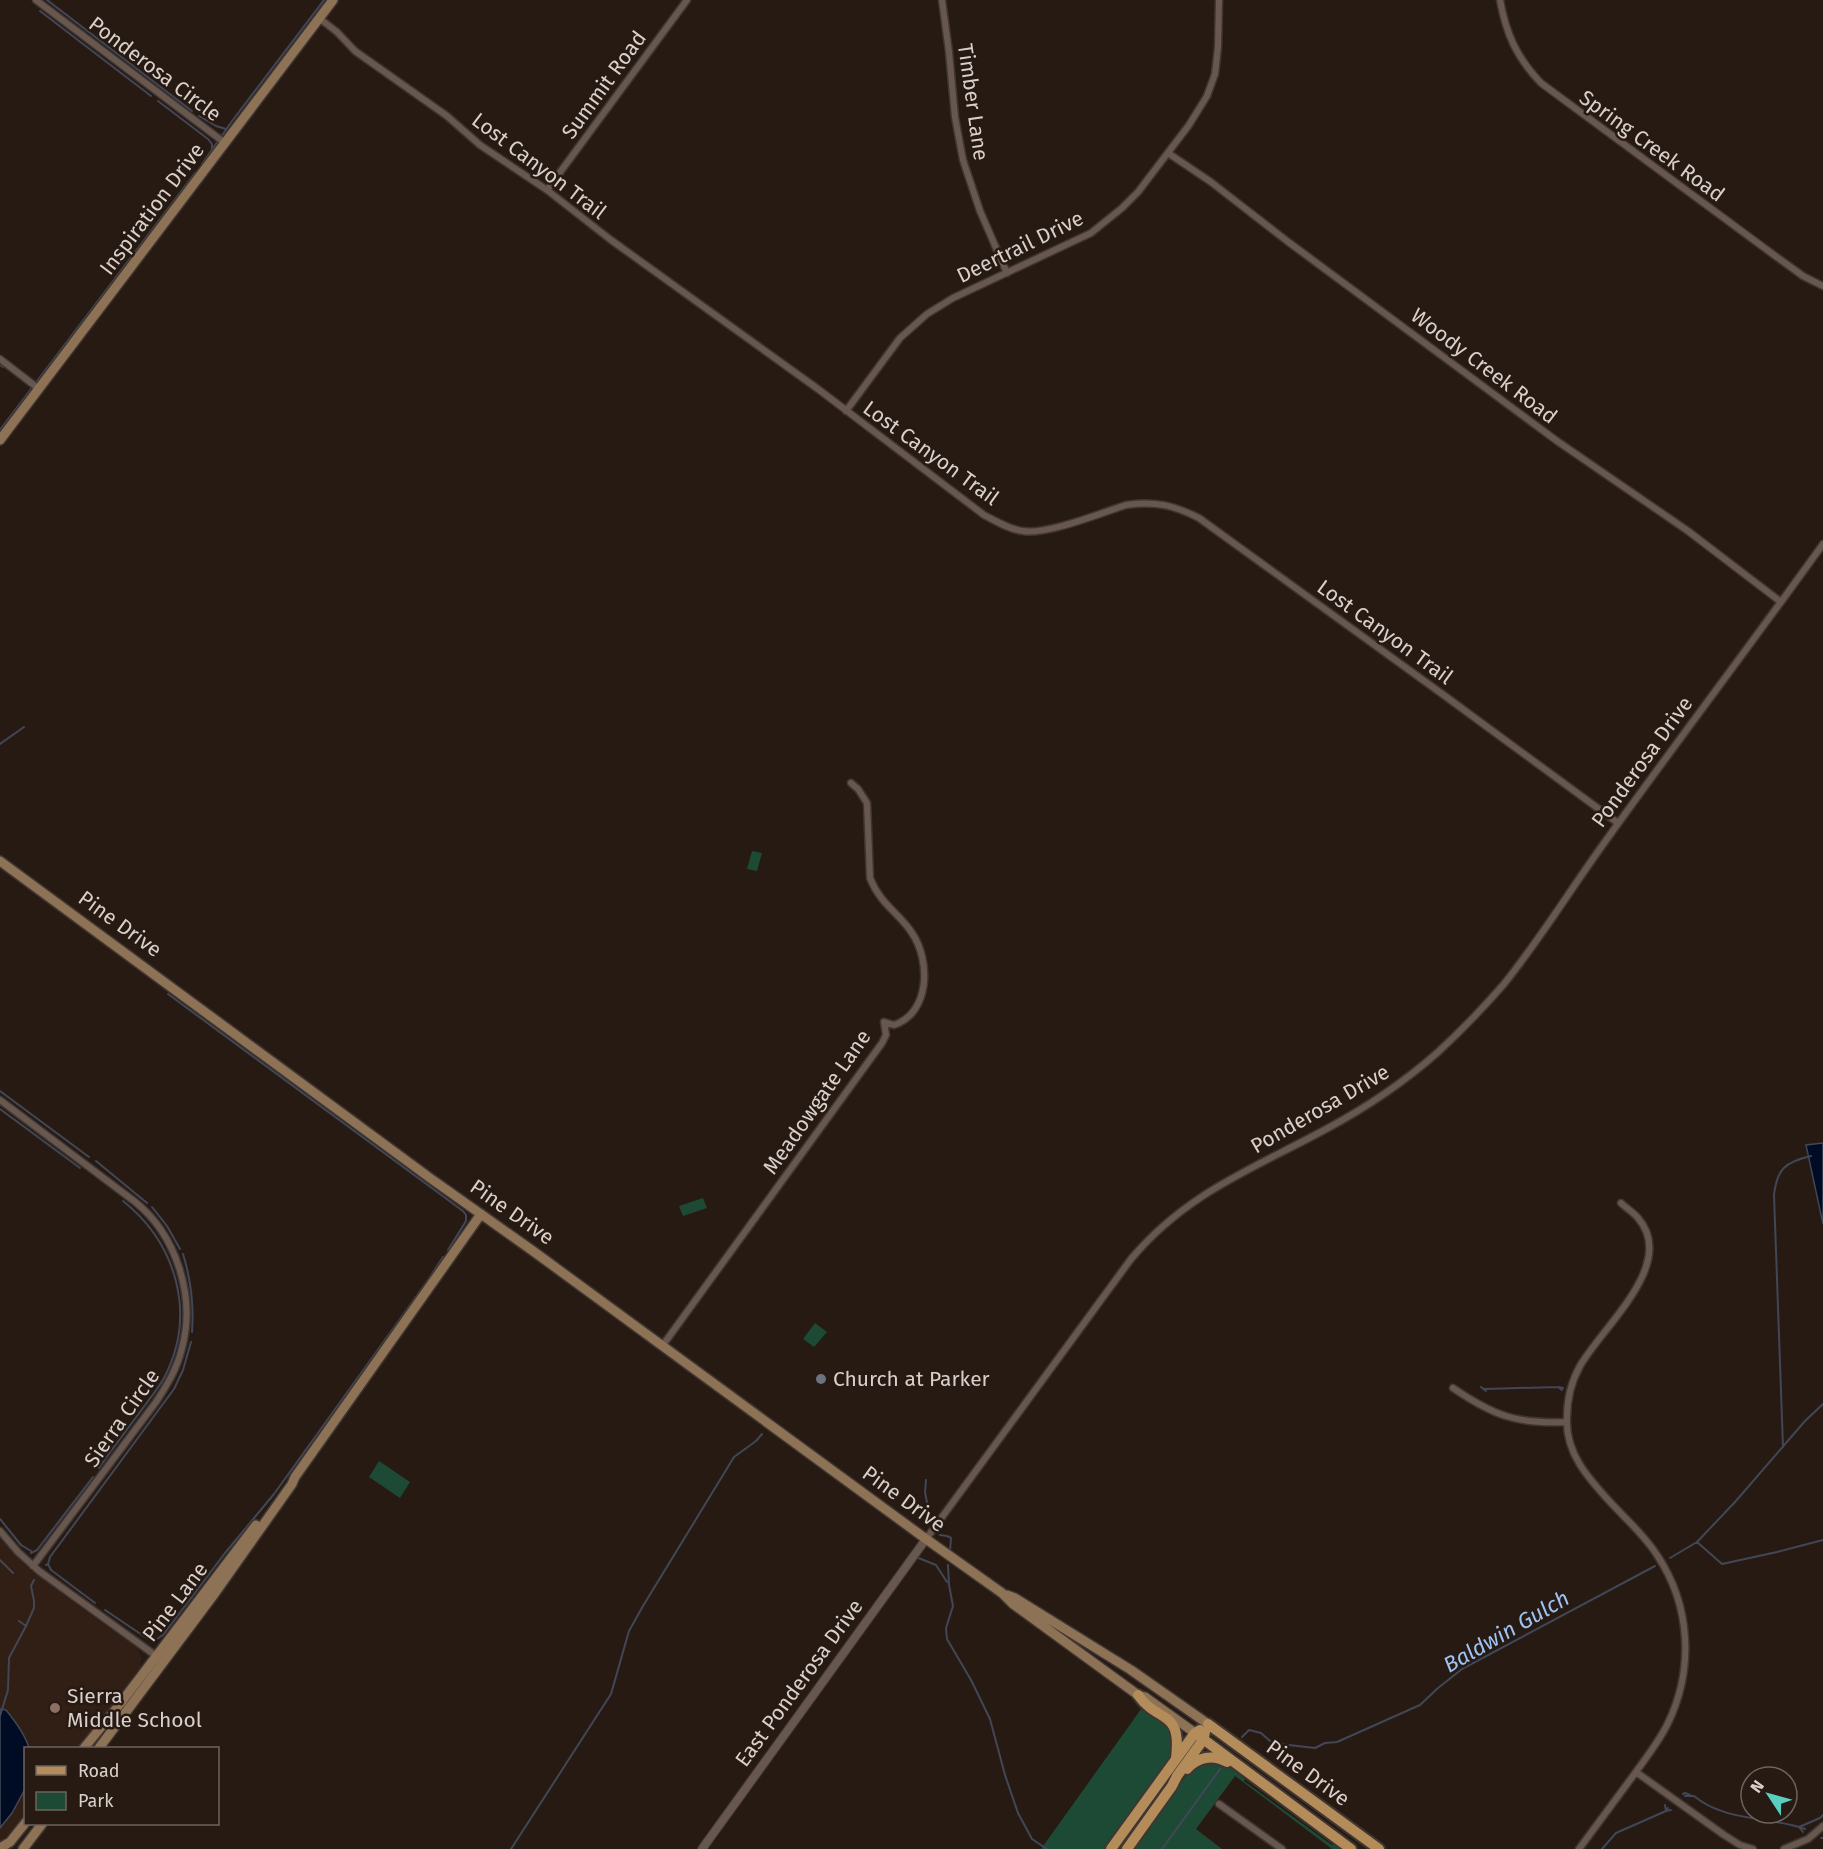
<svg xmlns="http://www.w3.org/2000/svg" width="1823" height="1849" viewBox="0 0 1823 1849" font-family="'Fira Sans',sans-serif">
<rect width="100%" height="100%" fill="#271a13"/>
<path fill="#311e14" d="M 0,1538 L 28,1568 L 74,1603 L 136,1647 L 142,1658 L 140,1667 L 79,1748 L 26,1748 L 25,1819 L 13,1833 L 11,1832 L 0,1841 Z"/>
<path fill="#1c4a34" d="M 752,851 L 762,853 L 757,871 L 747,869 Z
M 703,1198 L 707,1208 L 683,1216 L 679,1206 Z
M 815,1323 L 827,1332 L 814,1347 L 803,1339 Z
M 379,1461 L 410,1482 L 400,1498 L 369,1477 Z
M 1144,1705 L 1173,1730 L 1171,1756 L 1169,1761 L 1105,1849 L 1041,1849 Z
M 1207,1761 L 1227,1765 L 1245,1779 L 1244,1781 L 1332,1845 L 1334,1843 L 1343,1849 L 1332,1849 L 1235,1776 L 1196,1829 L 1222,1849 L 1134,1849 L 1190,1770 Z"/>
<path fill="#000c24" stroke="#414756" stroke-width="1.5" d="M 1823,1143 L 1823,1224 L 1806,1145 Z
M 0,1709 L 6,1710 C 15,1721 25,1734 29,1748 L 26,1748 L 25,1789 L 12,1813 L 0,1828 Z"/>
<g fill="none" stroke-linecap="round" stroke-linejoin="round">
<path stroke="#414756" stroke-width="2" d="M 47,0 L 192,111
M 40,11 L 151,96
M 158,101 L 208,139 L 212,144 L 212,150
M 199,116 L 216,126 L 226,129
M 202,164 L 232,121 L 324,0
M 0,365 L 3,367
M 0,430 L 195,173
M 0,744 L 24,727
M 168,994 L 463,1211 L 466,1215 L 466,1221 L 448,1250
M 0,1091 L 89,1157
M 0,1109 L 80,1168
M 96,1161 L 147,1203
M 152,1207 L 167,1226 L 180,1249
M 183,1254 C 191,1280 194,1305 192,1332
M 1481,1387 L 1486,1391
M 1484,1389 L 1558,1387
M 1562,1390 L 1558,1387 L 1563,1388
M 1783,1447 L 1774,1195 C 1777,1169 1785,1162 1811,1156
M 99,1468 C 112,1449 126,1431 140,1412 C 148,1401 157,1390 164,1378 C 197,1315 177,1244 123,1201
M 926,1480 L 925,1492 L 929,1513 L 927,1524
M 0,1519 L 21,1545 L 31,1551
M 940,1535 L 947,1536 L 951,1538 L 950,1551
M 1697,1542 L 1722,1564 L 1777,1552 L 1823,1540
M 31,1553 L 37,1550 L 93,1477
M 916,1557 L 936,1565 L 947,1582
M 1670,1558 L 1697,1542 L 1735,1502 L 1805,1421 L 1823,1404
M 0,1560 L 13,1573
M 48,1564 L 50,1557 L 174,1389 L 183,1370 L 191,1342
M 46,1565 L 48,1564 L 51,1570 L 95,1603
M 948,1565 L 949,1585 L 953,1606 L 946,1628 L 947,1639 L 971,1680 L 990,1719 L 1005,1775 L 1018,1813 L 1032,1839 L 1047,1849
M 105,1610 L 148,1639 L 154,1641 L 163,1635 L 225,1553 L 274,1494 L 428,1280 L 443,1257
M 19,1621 L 26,1626
M 0,1716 L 8,1690 L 9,1658 L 26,1626 L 34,1608 L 34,1601 L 31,1586 L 34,1580
M 1242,1737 L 1249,1730 L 1261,1733 L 1270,1741 L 1280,1744 L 1315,1748 L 1325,1743 L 1337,1742 L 1420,1705 L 1438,1688 L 1462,1669 L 1655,1566
M 1683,1794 L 1685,1793 L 1690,1795
M 1685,1796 L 1694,1796 C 1725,1822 1769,1816 1805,1829
M 1665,1805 L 1666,1811 L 1671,1810
M 1799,1827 L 1820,1818 L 1823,1815
M 1799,1827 L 1803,1832
M 1821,1838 L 1823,1838
M 511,1849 L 611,1694 L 629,1631 L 643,1606 L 734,1457 L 756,1441 L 762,1434
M 1162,1849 L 1220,1769
M 1602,1849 L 1616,1833 L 1666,1811 L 1668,1808"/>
<g stroke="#3f3632" stroke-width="9">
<path id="minor" d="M 36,0 L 225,143
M 942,0 L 949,52 L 955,117 L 963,160 L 980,211 L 1007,273
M 1500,0 C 1506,34 1517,58 1541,83 L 1774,255 L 1803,276 L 1823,286
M 319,18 L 337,32 L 355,51 L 447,116 L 480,145 L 547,190 L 611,240 L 818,389 L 984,515 C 996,521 1010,530 1023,531 C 1047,535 1101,513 1126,505 C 1156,501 1173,505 1199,518 L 1445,696 L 1618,823
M 1168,153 L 1211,182 L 1287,241 L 1557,441 L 1688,531 L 1781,602
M 547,190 L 687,0
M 0,359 L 39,389
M 846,411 L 900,338 L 927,314 L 953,298 L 1091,233 L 1122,208 L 1138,192 L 1189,125 L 1207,96 L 1215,74 L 1218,47 L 1219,0
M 851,783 L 858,789 L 867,803 L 870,878 C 880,904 899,913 912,933 C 931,961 930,1013 894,1025 L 884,1022
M 0,1100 L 134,1201 C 176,1234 196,1296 182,1348 C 177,1369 167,1385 156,1402 L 33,1566
M 663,1345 L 882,1043 L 886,1035 L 884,1022
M 1453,1388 C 1494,1416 1517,1424 1566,1422
M 0,1531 L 18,1552 L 39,1571 L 159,1658
M 926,1539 L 1131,1259 C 1187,1192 1255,1168 1328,1128 C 1367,1107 1404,1082 1437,1053 C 1460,1032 1483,1008 1504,984 C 1541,938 1572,887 1607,839 C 1678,740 1752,643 1823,544
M 1636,1772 L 1724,1835 L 1740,1845 L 1753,1849
M 1219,1804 L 1282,1849
M 1579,1849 C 1597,1825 1615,1800 1633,1776 C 1645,1759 1659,1742 1668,1723 C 1694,1669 1691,1606 1657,1555 C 1645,1536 1627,1520 1612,1504 C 1590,1480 1565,1454 1567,1418 C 1567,1400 1571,1382 1580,1366 C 1602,1327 1678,1264 1638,1218 C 1633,1212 1626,1208 1621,1203
M 1784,1849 L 1808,1839 L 1823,1826"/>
</g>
<g stroke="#3f3632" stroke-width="10">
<path id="tertiary" d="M 702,1849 L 926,1539"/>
</g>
<g stroke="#3f3632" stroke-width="12">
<path id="secondary" d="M 0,440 L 333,0
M 0,861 L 430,1178 L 533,1251 L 926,1539 L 1002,1593 L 1013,1604 L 1138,1695 L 1145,1697 L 1195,1733
M 1007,1595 L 1015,1598 L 1131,1670 L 1208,1724
M 84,1748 L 120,1704 L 256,1525
M 99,1748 L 215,1593 L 292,1484 L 295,1477 L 481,1214
M 0,1848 L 10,1842 L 26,1822
M 23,1849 L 42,1824"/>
</g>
<g stroke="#3f3632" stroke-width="14">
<path id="primary" d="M 1138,1695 C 1158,1724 1182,1708 1176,1758
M 1208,1724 L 1379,1849
M 1195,1733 L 1351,1849
M 1187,1769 C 1197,1757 1213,1754 1227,1762
M 1111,1849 L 1195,1733 L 1200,1730
M 1127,1849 L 1172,1786 L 1177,1776 L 1203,1740 L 1205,1732"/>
</g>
<use href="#minor" stroke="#67574f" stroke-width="6"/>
<use href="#tertiary" stroke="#67574f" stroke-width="8"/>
<use href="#secondary" stroke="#8d7255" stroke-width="9"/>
<use href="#primary" stroke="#b38c5a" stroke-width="10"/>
</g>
<circle fill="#6b7280" stroke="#271a13" stroke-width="2" cx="821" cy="1379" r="6"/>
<circle fill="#8d6e63" stroke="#271a13" stroke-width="2" cx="55" cy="1708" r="6"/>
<g text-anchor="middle" stroke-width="5" stroke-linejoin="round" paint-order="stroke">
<g font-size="21" fill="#d9d0cb" stroke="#271a13">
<text transform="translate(155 69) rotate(37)" y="7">Ponderosa Circle</text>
<text transform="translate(604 85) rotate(-54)" y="7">Summit Road</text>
<text transform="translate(973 102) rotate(82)" y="7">Timber Lane</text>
<text transform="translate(1652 146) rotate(36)" y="7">Spring Creek Road</text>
<text transform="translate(539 166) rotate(37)" y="7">Lost Canyon Trail</text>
<text transform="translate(152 209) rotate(-53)" y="7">Inspiration Drive</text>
<text transform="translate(1020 247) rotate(-26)" y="7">Deertrail Drive</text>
<text transform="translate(1484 366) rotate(37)" y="7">Woody Creek Road</text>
<text transform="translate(931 453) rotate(36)" y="7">Lost Canyon Trail</text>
<text transform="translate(1385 632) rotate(36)" y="7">Lost Canyon Trail</text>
<text transform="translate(1642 762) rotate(-54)" y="7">Ponderosa Drive</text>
<text transform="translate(120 924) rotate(36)" y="7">Pine Drive</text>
<text transform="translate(817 1102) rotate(-55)" y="7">Meadowgate Lane</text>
<text transform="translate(1320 1109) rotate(-30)" y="7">Ponderosa Drive</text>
<text transform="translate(512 1212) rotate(35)" y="7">Pine Drive</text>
<text transform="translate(122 1418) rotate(-55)" y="7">Sierra Circle</text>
<text transform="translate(904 1499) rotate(36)" y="7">Pine Drive</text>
<text transform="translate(175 1602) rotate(-53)" y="7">Pine Lane</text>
<text transform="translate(799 1683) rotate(-54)" y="7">East Ponderosa Drive</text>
<text transform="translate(1308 1773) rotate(36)" y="7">Pine Drive</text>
</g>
<g font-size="21" fill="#d9d0cb" stroke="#271a13" text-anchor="start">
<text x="833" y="1386">Church at Parker</text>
<text x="67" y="1703">Sierra<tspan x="67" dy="24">Middle School</tspan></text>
</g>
<g font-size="22" font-style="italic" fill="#9dc4f5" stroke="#271a13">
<text transform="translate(1506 1631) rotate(-30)" y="8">Baldwin Gulch</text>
</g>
</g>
<rect x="24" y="1747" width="195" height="78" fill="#271a13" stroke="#6e635d" stroke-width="1.5"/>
<rect x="36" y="1766" width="30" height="9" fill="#b38c5a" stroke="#6e635d" stroke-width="1.5"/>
<text x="78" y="1777" font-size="18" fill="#d9d0cb">Road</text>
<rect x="36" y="1792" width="30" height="18" fill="#1c4a34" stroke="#6e635d" stroke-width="1.5"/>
<text x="78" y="1807" font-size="18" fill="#d9d0cb">Park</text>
<g transform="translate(1769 1795) rotate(306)"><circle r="28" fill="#271a13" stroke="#6e635d" stroke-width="1.5"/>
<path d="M0-4.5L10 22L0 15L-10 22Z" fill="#58cec0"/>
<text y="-9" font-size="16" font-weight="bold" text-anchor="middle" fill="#d9d0cb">N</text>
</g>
</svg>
